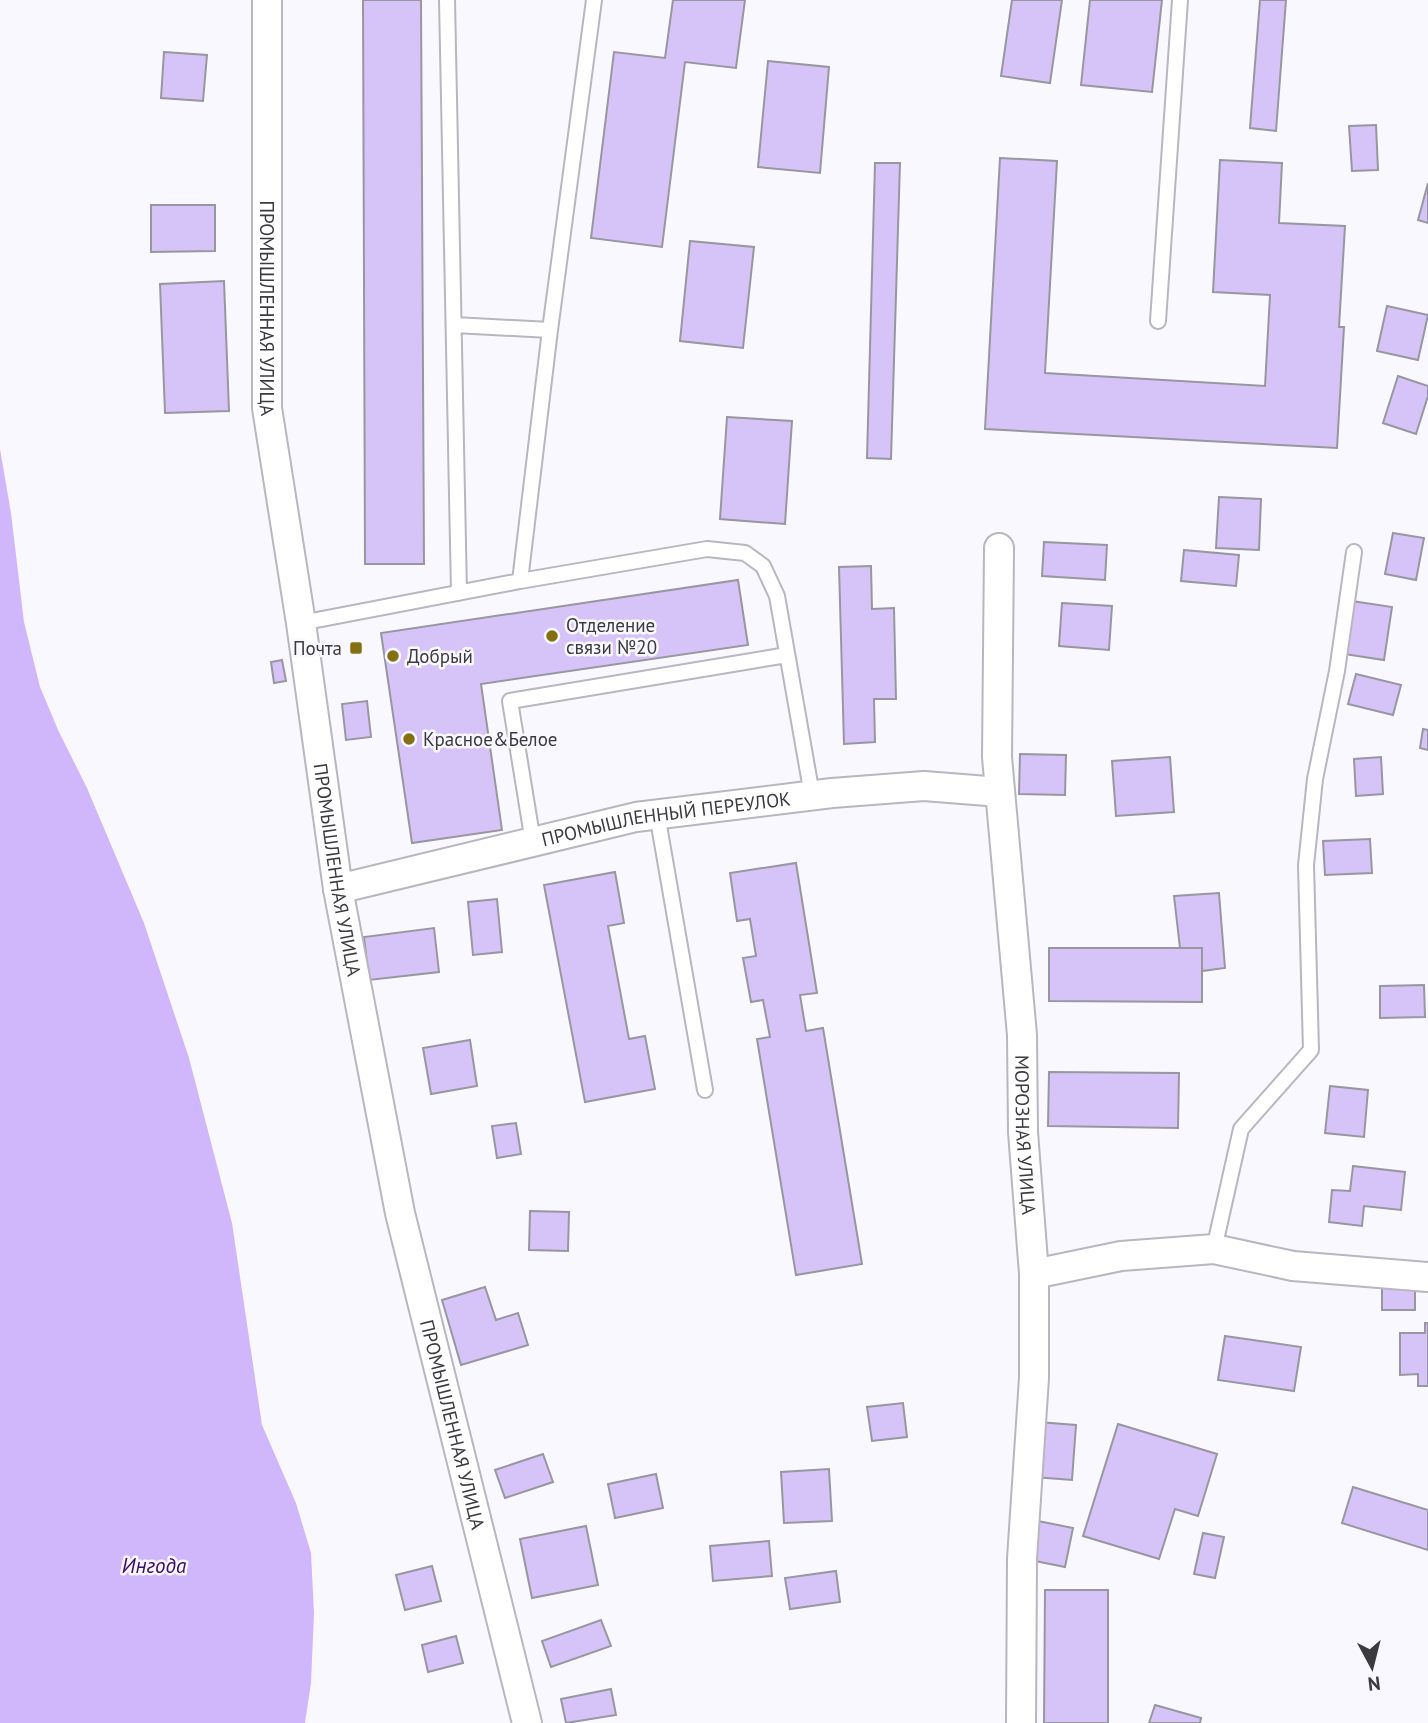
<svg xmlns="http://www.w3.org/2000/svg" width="1428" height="1723" viewBox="0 0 1428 1723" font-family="'PT Sans',sans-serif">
<rect width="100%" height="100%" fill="#faf8ff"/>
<path fill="#d0b7fc" d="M 0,449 L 11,513 L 24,622 L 40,687 L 59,732 L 87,788 L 144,923 L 189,1058 L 232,1223 L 262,1425 L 296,1503 L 311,1553 L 314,1613 L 311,1683 L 305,1723 L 0,1723 Z"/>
<path fill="#d6c4f8" stroke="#98969e" stroke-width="2" d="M 363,0 L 421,0 L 424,564 L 365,564 Z
M 673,0 L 745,0 L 736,68 L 685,62 L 662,247 L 591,238 L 614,52 L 665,58 Z
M 1012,0 L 1062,0 L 1050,83 L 1001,76 Z
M 1090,0 L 1162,0 L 1152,92 L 1081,85 Z
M 1260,0 L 1286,0 L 1276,131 L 1250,128 Z
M 164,52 L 207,55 L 203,101 L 161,98 Z
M 768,61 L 829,67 L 820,173 L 758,167 Z
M 1376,125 L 1378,170 L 1352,171 L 1349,126 Z
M 1000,158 L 1057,161 L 1045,373 L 1265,386 L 1270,295 L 1213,292 L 1220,160 L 1282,163 L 1279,223 L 1345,226 L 1339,327 L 1344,327 L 1337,448 L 985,429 Z
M 875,163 L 900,163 L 891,459 L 867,458 Z
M 1428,183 L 1428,223 L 1418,220 Z
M 151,205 L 215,205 L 215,251 L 151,252 Z
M 690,241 L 754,247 L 743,348 L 680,341 Z
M 224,281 L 229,411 L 165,413 L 160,284 Z
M 1387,306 L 1428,315 L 1418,360 L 1377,351 Z
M 1398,376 L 1428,386 L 1428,396 L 1416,434 L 1383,423 Z
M 727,417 L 792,421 L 785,524 L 720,519 Z
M 1219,497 L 1261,499 L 1259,550 L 1216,548 Z
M 1393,533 L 1424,538 L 1416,580 L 1385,574 Z
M 1044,542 L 1107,545 L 1105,580 L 1042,576 Z
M 1184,550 L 1239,555 L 1236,586 L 1181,581 Z
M 871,566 L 872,609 L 894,608 L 896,699 L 874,699 L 875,742 L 844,744 L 839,567 Z
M 738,580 L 748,645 L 481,684 L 502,830 L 412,843 L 381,633 Z
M 1352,601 L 1392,607 L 1384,660 L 1344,654 Z
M 1062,603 L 1112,606 L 1109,650 L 1059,646 Z
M 282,660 L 286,681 L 274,683 L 271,662 Z
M 1356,674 L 1401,685 L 1393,715 L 1348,704 Z
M 367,701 L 371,737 L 346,740 L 342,704 Z
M 1423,729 L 1428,730 L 1428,750 L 1420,748 Z
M 1020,754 L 1066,755 L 1065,795 L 1019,794 Z
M 1170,757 L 1174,812 L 1116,816 L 1112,761 Z
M 1381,757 L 1383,794 L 1356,796 L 1354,759 Z
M 1370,839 L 1372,873 L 1325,875 L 1323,841 Z
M 796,863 L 817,993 L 800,995 L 806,1031 L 823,1028 L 862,1264 L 796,1275 L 757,1039 L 770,1037 L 763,1000 L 751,1002 L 743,958 L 756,956 L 750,919 L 737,921 L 730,873 Z
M 615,872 L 624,923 L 608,926 L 629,1039 L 645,1036 L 655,1089 L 585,1102 L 544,885 Z
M 1219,893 L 1225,968 L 1202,971 L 1202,948 L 1180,948 L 1174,896 Z
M 497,899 L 502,952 L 473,955 L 468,902 Z
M 434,928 L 439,972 L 369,980 L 364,937 Z
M 1049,948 L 1202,948 L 1202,1002 L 1049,1001 Z
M 1424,985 L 1425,1017 L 1380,1018 L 1380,986 Z
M 470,1040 L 477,1086 L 431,1094 L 423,1048 Z
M 1049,1072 L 1179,1073 L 1178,1128 L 1048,1126 Z
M 1330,1086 L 1368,1090 L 1364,1137 L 1325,1133 Z
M 516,1123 L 521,1154 L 497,1158 L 492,1126 Z
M 1353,1166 L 1405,1172 L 1401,1210 L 1364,1206 L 1362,1226 L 1329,1222 L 1332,1190 L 1350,1191 Z
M 530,1211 L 569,1212 L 568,1251 L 529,1250 Z
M 1415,1286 L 1415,1310 L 1382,1310 L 1382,1287 Z
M 485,1287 L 496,1320 L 518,1313 L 528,1345 L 461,1365 L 442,1300 Z
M 1425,1323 L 1428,1323 L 1428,1386 L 1418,1386 L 1418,1374 L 1400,1375 L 1400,1333 L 1425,1333 Z
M 1225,1336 L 1301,1347 L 1294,1391 L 1218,1380 Z
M 903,1403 L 907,1437 L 872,1441 L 867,1407 Z
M 1038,1422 L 1076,1425 L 1072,1480 L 1034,1477 Z
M 1118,1424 L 1217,1454 L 1198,1516 L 1175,1509 L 1159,1559 L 1083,1536 Z
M 543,1454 L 553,1482 L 505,1498 L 495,1470 Z
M 829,1469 L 832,1521 L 784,1523 L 781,1472 Z
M 656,1474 L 663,1508 L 615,1518 L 608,1484 Z
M 1353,1487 L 1428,1510 L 1428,1550 L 1342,1523 Z
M 1038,1521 L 1073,1528 L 1065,1567 L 1030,1560 Z
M 586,1526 L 598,1585 L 532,1598 L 520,1539 Z
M 1203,1533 L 1224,1537 L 1215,1578 L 1194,1574 Z
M 769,1541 L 772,1576 L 713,1581 L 710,1546 Z
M 432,1566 L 441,1601 L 405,1610 L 396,1575 Z
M 836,1571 L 840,1602 L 790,1609 L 785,1578 Z
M 1045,1590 L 1108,1590 L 1108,1723 L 1044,1723 Z
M 601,1620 L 611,1646 L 551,1667 L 542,1641 Z
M 456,1636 L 463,1663 L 428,1672 L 422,1645 Z
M 611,1689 L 616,1715 L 566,1723 L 561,1699 Z
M 1155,1705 L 1201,1718 L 1200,1723 L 1149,1723 Z"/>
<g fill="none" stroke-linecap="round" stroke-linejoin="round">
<g stroke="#b8b6be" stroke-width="18">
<path id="lane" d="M 447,0 L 459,593
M 1158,321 L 1180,0
M 455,325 L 550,330
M 520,581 L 707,549 L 745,553 L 763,566 L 777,596 L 812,795
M 301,623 L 520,581 L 550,330 L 594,0
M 657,814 L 705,1090
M 533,842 L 510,701 L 787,655
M 1214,1249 L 1241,1129 L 1311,1050 L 1306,865 L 1315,779 L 1337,671 L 1354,552"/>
</g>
<g stroke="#b8b6be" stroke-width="32">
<g id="street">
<path id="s1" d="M 267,0 L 267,408 L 301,623 L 338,889 L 400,1213 L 527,1723"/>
<path id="s2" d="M 999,548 L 997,757 L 1022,1035 L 1023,1132 L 1034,1274 L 1034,1378 L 1022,1559 L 1021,1723"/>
<path id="s3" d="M 338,889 L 636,817 L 832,793 L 924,786 L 1000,792"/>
<path d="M 1034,1274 L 1121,1256 L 1214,1249 L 1293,1266 L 1428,1277"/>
</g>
</g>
<use href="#lane" stroke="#fff" stroke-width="14"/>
<use href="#street" stroke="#fff" stroke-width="28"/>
</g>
<g fill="#847010" stroke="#faf8ff" stroke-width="2.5">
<circle cx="552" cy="636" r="7"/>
<rect x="349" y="641" width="14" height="14" rx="3.5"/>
<circle cx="393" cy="656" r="7"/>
<circle cx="409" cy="739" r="7"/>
</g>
<g text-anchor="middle" stroke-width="5" stroke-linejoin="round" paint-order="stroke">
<g font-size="19" fill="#3b3a3e" stroke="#faf8ff">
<text dy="7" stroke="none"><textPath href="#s1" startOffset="308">ПРОМЫШЛЕННАЯ УЛИЦА</textPath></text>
<text dy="7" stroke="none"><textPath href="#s3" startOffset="336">ПРОМЫШЛЕННЫЙ ПЕРЕУЛОК</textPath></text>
<text dy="7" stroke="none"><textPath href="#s1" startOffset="875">ПРОМЫШЛЕННАЯ УЛИЦА</textPath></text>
<text dy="7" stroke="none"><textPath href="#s2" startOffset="588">МОРОЗНАЯ УЛИЦА</textPath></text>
<text dy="7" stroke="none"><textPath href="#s1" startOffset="1442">ПРОМЫШЛЕННАЯ УЛИЦА</textPath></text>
</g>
<g font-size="19" fill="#3b3a3e" stroke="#faf8ff" text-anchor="start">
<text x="566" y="632">Отделение<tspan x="566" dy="22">связи №20</tspan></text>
<text x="342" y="655" text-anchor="end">Почта</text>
<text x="407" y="663">Добрый</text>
<text x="423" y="746">Красное&amp;Белое</text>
</g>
<g font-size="21" font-style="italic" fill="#3f086f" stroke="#faf8ff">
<text x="154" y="1573">Ингода</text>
</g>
</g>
<g transform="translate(1372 1667) rotate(173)" stroke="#faf8ff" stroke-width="5" paint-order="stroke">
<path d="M0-5L12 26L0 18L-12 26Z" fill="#3b3a3e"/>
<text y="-10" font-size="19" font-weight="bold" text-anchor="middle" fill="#3b3a3e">N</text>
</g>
</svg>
